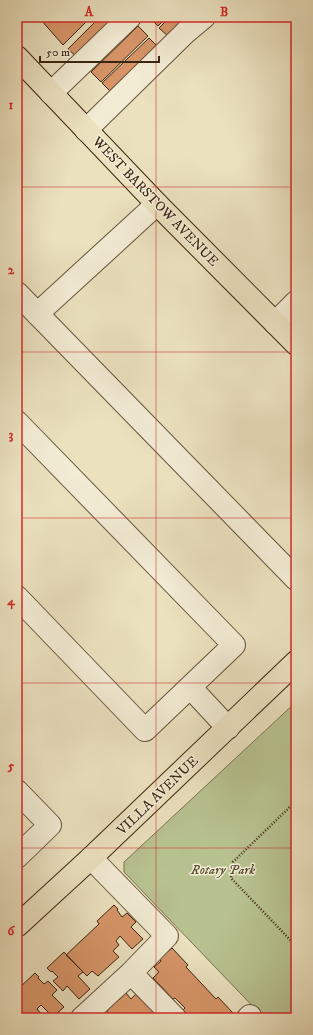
<svg xmlns="http://www.w3.org/2000/svg" width="313" height="1035" viewBox="0 0 313 1035" font-family="'IM FELL DW Pica',serif">
<rect width="100%" height="100%" fill="#ebe1bf"/>
<filter id="stains"><feTurbulence type="fractalNoise" baseFrequency=".005" numOctaves="4"/><feColorMatrix values="0 0 0 0 .2 0 0 0 0 .09 0 0 0 0 .02 0 0 0 .5 -.17"/></filter>
<radialGradient id="worn" r=".72"><stop offset=".6" stop-color="#630" stop-opacity="0"/><stop offset="1" stop-color="#630" stop-opacity=".3"/></radialGradient>
<path fill="#b8c291" stroke="#7a7451" d="M 296,702 L 296,1018 L 264,1018 L 124,872 L 124,862 Z"/>
<path fill="#d79568" stroke="#3b2511" d="M 44,17 L 91,17 L 63,45 L 41,20 Z
M 100,17 L 119,17 L 78,58 L 68,49 Z
M 149,17 L 167,17 L 158,26 Z
M 170,17 L 189,17 L 169,37 L 159,28 Z
M 138,26 L 148,36 L 101,82 L 91,72 Z
M 149,38 L 158,47 L 111,92 L 102,83 Z
M 114,905 L 118,909 L 117,910 L 122,917 L 127,913 L 136,922 L 131,927 L 143,939 L 132,949 L 120,936 L 116,941 L 119,945 L 113,951 L 119,957 L 98,976 L 92,971 L 87,976 L 66,955 L 99,924 L 97,921 Z
M 172,948 L 188,965 L 186,967 L 216,999 L 218,997 L 234,1014 L 230,1018 L 191,1018 L 183,1010 L 185,1008 L 175,998 L 173,999 L 153,978 L 159,972 L 154,967 L 161,961 L 158,957 L 165,950 L 167,952 Z
M 64,952 L 83,972 L 78,976 L 90,989 L 79,999 L 67,986 L 63,991 L 53,981 L 58,977 L 52,971 L 51,972 L 47,968 Z
M 35,973 L 39,977 L 38,978 L 44,984 L 48,981 L 57,990 L 52,995 L 64,1007 L 53,1017 L 41,1005 L 37,1009 L 45,1018 L 17,1018 L 17,995 L 21,992 L 18,989 Z
M 126,993 L 131,999 L 137,993 L 157,1015 L 155,1016 L 157,1018 L 113,1018 L 106,1010 L 115,996 L 119,1000 Z"/>
<g fill="none" stroke-linecap="round" stroke-linejoin="round">
<g stroke="#67543c" stroke-width="24">
<path id="minor" d="M 51,93 L 130,17
M 86,130 L 186,32 L 204,17
M 17,293 L 296,579
M 37,314 L 157,204
M 275,323 L 296,302
M 17,422 L 234,645 L 145,730 L 17,597
M 190,687 L 228,728
M 17,791 L 50,825 L 17,857
M 131,973 L 175,1018
M 82,1018 L 131,973 L 167,936 L 91,858
M 248,1018 L 250,1016"/>
</g>
<g stroke="#3b2511" stroke-width="24">
<path id="major" d="M 17,57 L 157,204 L 296,344
M 17,926 L 91,858 L 296,662"/>
</g>
<path stroke="#3b2511" stroke-width="2.5" stroke-dasharray="1 2" stroke-linecap="butt" d="M 296,801 L 233,862 L 231,878 L 296,946"/>
<use href="#minor" stroke="#f2ecd5" stroke-width="22"/>
<use href="#major" stroke="#ebe1bf" stroke-width="22"/>
</g>
<path fill="none" stroke="#d62828" stroke-width="1" stroke-opacity="0.55" d="M 156,17 L 156,1018M 17,187 L 296,187M 17,352 L 296,352M 17,518 L 296,518M 17,683 L 296,683M 17,848 L 296,848"/>
<g text-anchor="middle" stroke-width="3" stroke-linejoin="round" paint-order="stroke">
<g font-size="14" fill="#3b2511" stroke="#f2ecd5">
<text transform="translate(156 201) rotate(46)" y="5">WEST BARSTOW AVENUE</text>
<text transform="translate(157 795) rotate(-44)" y="5">VILLA AVENUE</text>
</g>
<g font-size="14" font-style="italic" fill="#5a4c31" stroke="#f2ecd5">
<text x="223" y="874">Rotary Park</text>
</g>
</g>
<rect width="313" height="1035" fill="none" stroke="#ebe1bf" stroke-width="44"/>
<path d="M40 56v6h119v-6" fill="none" stroke="#3b2511" stroke-width="2"/>
<text x="46" y="56" font-size="12" fill="#3b2511" stroke="#f2ecd5" stroke-width="3" paint-order="stroke">50 m</text>
<rect x="22" y="22" width="269" height="991" fill="none" stroke="#d62828" stroke-width="1.5"/>
<g font-size="13" text-anchor="middle" font-weight="bold" fill="#d62828">
<text x="89" y="16">A</text>
<text x="224" y="16">B</text>
<text x="11" y="109">1</text>
<text x="11" y="274">2</text>
<text x="11" y="439">3</text>
<text x="11" y="605">4</text>
<text x="11" y="770">5</text>
<text x="11" y="935">6</text>
</g>
<rect width="100%" height="100%" filter="url(#stains)"/>
<rect width="100%" height="100%" fill="url(#worn)"/>
</svg>
